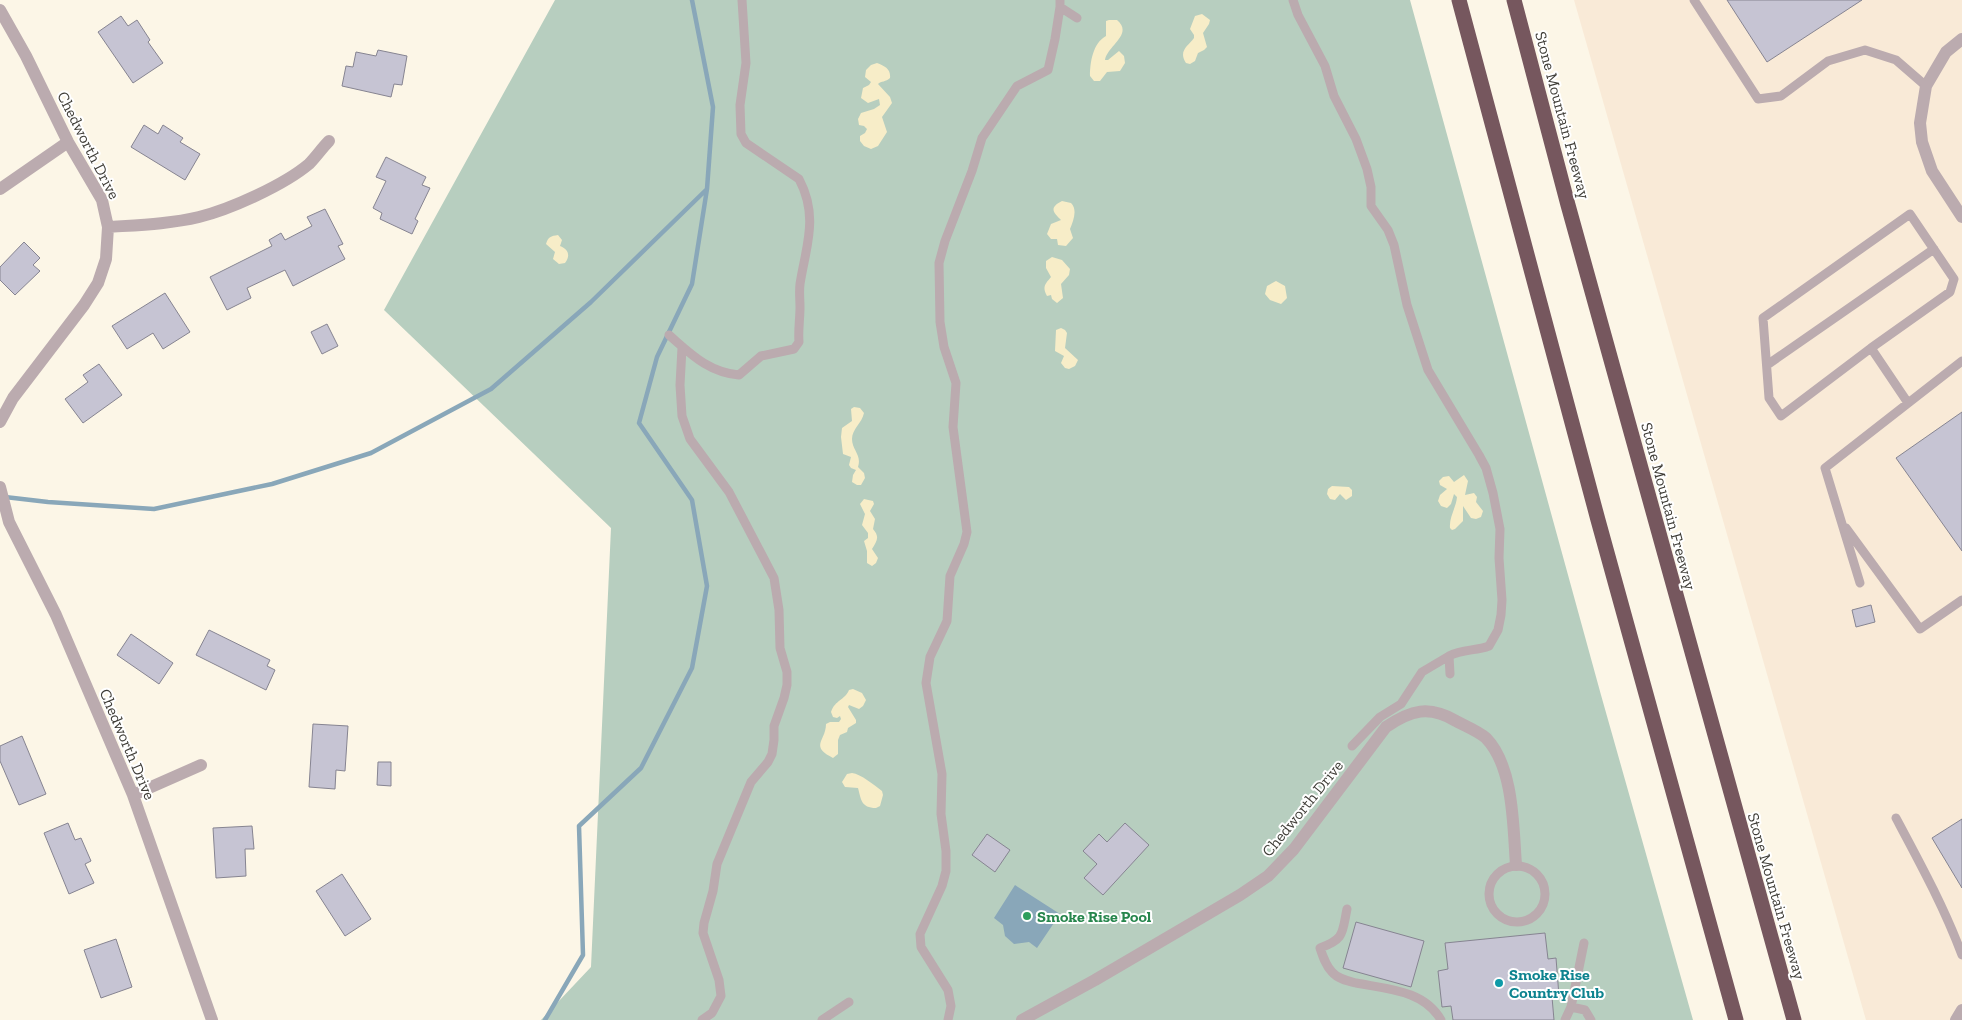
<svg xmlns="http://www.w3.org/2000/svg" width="1962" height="1020" viewBox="0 0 1962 1020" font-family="'Zilla Slab',serif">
<rect width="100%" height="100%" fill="#fcf6e7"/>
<path fill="#f9ead7" d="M 1574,0 L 1962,0 L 1962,1020 L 1866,1020 Z"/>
<path fill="#b7cebf" d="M 555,0 L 1410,0 L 1601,695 L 1693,1020 L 541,1020 L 591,967 L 611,528 L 384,310 Z"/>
<path fill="#f7edc8" d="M 1202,14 L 1210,20 L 1209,24 L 1203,33 L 1207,47 L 1204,50 L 1198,53 L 1195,61 L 1190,64 L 1186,63 C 1178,51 1188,46 1194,38 L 1194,35 L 1190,29 L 1195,16 Z
M 1109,20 L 1117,20 C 1134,34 1107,46 1105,60 L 1108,60 L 1119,51 L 1124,56 L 1125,63 L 1120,71 L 1107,72 L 1100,81 L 1094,81 L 1090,76 C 1090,62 1093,43 1106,36 L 1106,21 Z
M 877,63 C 885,66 891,69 890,78 C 886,82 881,81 878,84 L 890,97 L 892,103 L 882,117 L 887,132 L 878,146 L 871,149 L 864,146 L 860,141 L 860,136 L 865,133 L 867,129 L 864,126 L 859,125 L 858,119 L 861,113 L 874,109 L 880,105 L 879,99 L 868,103 L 861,98 L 863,88 L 869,85 L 871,82 L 865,77 L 866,70 L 871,65 Z
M 1062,201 L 1071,203 C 1078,210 1073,221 1070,229 L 1073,238 L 1066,246 L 1058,245 L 1057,239 L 1051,239 L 1047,234 L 1051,224 L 1061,220 C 1054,213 1048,208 1062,201 Z
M 558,235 L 562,240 L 560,246 C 568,249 571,255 565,263 L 559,264 L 553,259 L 555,252 L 546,244 C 548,237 551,236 558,235 Z
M 1052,257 L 1062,260 L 1070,269 L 1069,275 L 1061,284 L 1063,298 L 1057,303 L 1052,299 L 1051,295 L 1047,296 C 1042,287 1045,284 1051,277 L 1046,268 L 1046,261 Z
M 1276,281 L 1285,286 L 1287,298 L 1281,304 L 1270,300 L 1265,294 L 1267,286 Z
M 1061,328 L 1065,330 L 1067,333 L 1065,348 L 1078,360 L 1075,366 L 1069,369 L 1065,368 L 1061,363 L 1064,356 L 1055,351 L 1056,330 Z
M 854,407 L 860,408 L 864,413 C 862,423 852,429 852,439 C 852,450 862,455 858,467 L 864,473 L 865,478 L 861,485 L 857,485 L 852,482 L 853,475 L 856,470 L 851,468 L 849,465 L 851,457 L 843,454 L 841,437 L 842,428 L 852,421 L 851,409 Z
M 1464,475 L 1468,481 L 1465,495 L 1474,493 L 1477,497 L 1476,502 L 1483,511 L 1481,517 L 1476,519 L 1471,518 L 1463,506 L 1463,521 L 1455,529 L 1452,530 L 1450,528 C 1449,517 1456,508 1457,497 L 1454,494 L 1451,504 L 1447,508 L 1441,506 L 1438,501 L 1440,495 L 1447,489 L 1440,485 L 1439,481 L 1443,477 L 1449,476 L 1454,482 Z
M 1332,486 L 1349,487 L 1352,490 L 1352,496 L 1346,500 L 1340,494 L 1335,500 L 1330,499 L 1327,494 L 1328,489 Z
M 864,499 L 873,501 L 874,504 L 870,511 L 875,519 L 873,529 C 880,537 877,541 872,549 L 878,558 L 876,563 L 872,566 L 867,563 L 867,551 L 864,541 L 868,538 L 868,533 L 862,525 L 865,514 L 860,504 Z
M 853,689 L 862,693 L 866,700 L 863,706 L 859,709 L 849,705 L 848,707 L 856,720 L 856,723 L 848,728 L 847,732 L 840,735 L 838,740 L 838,754 L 833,758 C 809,746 826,741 826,724 L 830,722 L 839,722 L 841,719 L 840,716 L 837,718 L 833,717 L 831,712 C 835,700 845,700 849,690 Z
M 852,773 C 861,774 874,785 882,791 L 883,795 L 880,806 L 876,808 C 861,808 861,799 858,788 L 845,787 L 842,782 L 847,774 Z"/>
<path fill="#89a7b9" d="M 1015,885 L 1060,914 L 1037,948 L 1029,942 L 1014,944 L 1005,936 L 1003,925 L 994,918 Z"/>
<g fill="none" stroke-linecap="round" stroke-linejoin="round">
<path stroke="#89a7b9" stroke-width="4.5" d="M 5,497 L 48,502 L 154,509 L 272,484 L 371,453 L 491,389 L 591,302 L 706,190
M 545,1020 L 583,955 L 579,826 L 641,768 L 692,668 L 707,586 L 692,500 L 639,423 L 657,357 L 692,284 L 707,189 L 713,107 L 692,0"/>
</g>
<path fill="#c6c4d3" stroke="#868491" d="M 1727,0 L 1862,0 L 1767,62 Z
M 121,16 L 128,26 L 137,20 L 150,40 L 148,42 L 163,63 L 133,83 L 98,32 Z
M 378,50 L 407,56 L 402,85 L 394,84 L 391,97 L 342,86 L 346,66 L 353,67 L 356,52 L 376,56 Z
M 144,125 L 158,134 L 163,125 L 183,138 L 180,142 L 200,154 L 185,180 L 131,147 Z
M 386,157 L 426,177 L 422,185 L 430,188 L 415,219 L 418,221 L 412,234 L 380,219 L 382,213 L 373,208 L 386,181 L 376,177 Z
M 325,209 L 343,244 L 338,246 L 345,259 L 293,286 L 285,270 L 247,288 L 251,298 L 227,310 L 210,277 L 272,246 L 269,240 L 281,233 L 285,240 L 312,226 L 307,217 Z
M 24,242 L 40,258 L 33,265 L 40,271 L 15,295 L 0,280 L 0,267 Z
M 165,293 L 190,332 L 163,349 L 153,333 L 127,349 L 112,326 Z
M 327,324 L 338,346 L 322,354 L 311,332 Z
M 99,364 L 122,395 L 83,423 L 65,399 L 88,382 L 83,375 Z
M 1962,412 L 1962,551 L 1896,458 Z
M 1871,605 L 1875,622 L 1856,627 L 1852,610 Z
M 209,630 L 270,660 L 267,666 L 275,670 L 266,690 L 196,655 Z
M 131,634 L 173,663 L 159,684 L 117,655 Z
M 313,724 L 348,726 L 345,771 L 336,770 L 335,789 L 309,787 Z
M 22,736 L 46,794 L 19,805 L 0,761 L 0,746 Z
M 378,762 L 391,762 L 391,786 L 377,785 Z
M 1962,819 L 1962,888 L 1932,838 Z
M 68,823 L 75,840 L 81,838 L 91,861 L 85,864 L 94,883 L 69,894 L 44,833 Z
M 1125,823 L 1149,845 L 1103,895 L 1084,878 L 1097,864 L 1083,851 L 1099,834 L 1107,842 Z
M 252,826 L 254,849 L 245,849 L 246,876 L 216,878 L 213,828 Z
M 987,834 L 1010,850 L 995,872 L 972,855 Z
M 342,874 L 371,919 L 345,936 L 316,891 Z
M 1356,922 L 1424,941 L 1411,987 L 1343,968 Z
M 1545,933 L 1548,959 L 1556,958 L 1559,996 L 1552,997 L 1554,1020 L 1453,1020 L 1451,1006 L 1442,1007 L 1438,971 L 1448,969 L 1445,943 Z
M 116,939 L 132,987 L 101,998 L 84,950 Z"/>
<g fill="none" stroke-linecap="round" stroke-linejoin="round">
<path stroke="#bbabaf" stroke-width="9" d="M 1060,0 L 1060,7 L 1077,18
M 1293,0 L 1298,15 L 1325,66 L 1334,96 L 1356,139 L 1367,169 L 1371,187 L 1371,206 L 1388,230 L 1394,245 L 1407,305 L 1428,370 L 1479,455 L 1486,468 L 1493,493 L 1500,529 L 1499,558 L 1502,600 L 1501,615 L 1498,630 L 1489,646 C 1476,651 1462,649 1449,656 L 1450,674
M 1694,0 L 1758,99 L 1781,96 L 1828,61 L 1865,50 L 1896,60 L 1926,86
M 669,335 C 691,354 708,372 739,375 L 761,356 L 794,349 L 799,342 C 798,330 800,319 800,307 C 800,300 799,292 800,284 C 806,246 819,217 799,179 L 746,143 L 741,134 L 740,105 L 746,63 L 742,0
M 682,348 L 680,385 L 682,416 L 690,439 L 729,492 L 774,578 L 779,610 L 780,648 L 787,672 L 787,685 L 784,698 L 774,726 L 774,740 L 772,754 L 768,762 L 751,782 L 717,864 L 713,891 L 704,923 L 703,933 L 719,980 L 721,996 L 712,1013 L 702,1020
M 1871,348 L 1781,416 L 1769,398 L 1763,318 L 1910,214 L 1954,279 L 1950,292 L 1871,348 L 1908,403
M 1767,365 L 1934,249
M 1846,528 L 1920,629 L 1962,600
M 1860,583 L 1825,468 L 1962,361
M 1352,746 L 1380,717 L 1401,704 L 1422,672 L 1449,656
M 1896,818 C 1920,863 1944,907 1962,955
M1489 894a28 28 0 1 1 56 0a28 28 0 1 1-56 0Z
M 1347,909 C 1342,933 1345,939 1320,948 C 1323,957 1326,966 1332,972 C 1338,979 1348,981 1356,983 C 1387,989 1424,990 1441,1020
M 1584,943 L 1571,1007 L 1585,1010 L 1591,1020
M 822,1020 L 849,1002
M 948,1020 L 951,1006 L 948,990 L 921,947 L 920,934 L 942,886 L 946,871 L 946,851 L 941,814 L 942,774 L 926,683 L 930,657 L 947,621 L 950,576 L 964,544 L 967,532 L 953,427 L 956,383 L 944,347 L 940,322 L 939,263 L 945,241 L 972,171 L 982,138 L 1017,86 L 1048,70 L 1055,39 L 1060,7
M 1565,1020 L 1571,1007"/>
<path stroke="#bbabaf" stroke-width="12" d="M 0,10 L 26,56 L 68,142 L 102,200 L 108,227 L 106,259 L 98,283 L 84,305 L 13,398 L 0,422
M 1962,39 L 1946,52 L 1926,86 L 1920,123 L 1922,142 L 1932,171 L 1962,217
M 0,189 L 68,142
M 108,227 C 138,225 170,224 199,217 C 231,209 284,185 309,164 C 316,157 322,148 329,141
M 0,487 L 9,522 L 56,615 L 133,795 L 212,1020
M 133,795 L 201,765
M 1022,1020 L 1095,980 L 1240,895 L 1268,876 L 1294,849 L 1386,727 C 1411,710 1429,705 1456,721 C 1465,726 1478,731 1486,738 C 1514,767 1513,826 1516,865
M 1956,1020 L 1962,1010"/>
<path stroke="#76575e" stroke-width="15" d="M 1459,0 L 1598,520 L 1736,1020
M 1514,0 L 1568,205 L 1794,1020"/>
</g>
<circle fill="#2e9e5b" stroke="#fff" stroke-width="2" cx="1027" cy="916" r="5"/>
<circle fill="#0f9aa8" stroke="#fff" stroke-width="2" cx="1499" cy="983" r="5"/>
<g text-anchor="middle" stroke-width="4" stroke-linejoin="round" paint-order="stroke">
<g font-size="16" fill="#3e3c36" stroke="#fff">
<text transform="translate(1563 115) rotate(75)" y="6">Stone Mountain Freeway</text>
<text transform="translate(89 145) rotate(63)" y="6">Chedworth Drive</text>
<text transform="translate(1669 506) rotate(75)" y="6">Stone Mountain Freeway</text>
<text transform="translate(128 744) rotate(67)" y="6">Chedworth Drive</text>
<text transform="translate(1302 808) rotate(-51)" y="6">Chedworth Drive</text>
<text transform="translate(1777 896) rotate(74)" y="6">Stone Mountain Freeway</text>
</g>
<g font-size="16" font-weight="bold" fill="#27864d" stroke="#fff" text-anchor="start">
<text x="1037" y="922">Smoke Rise Pool</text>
</g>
<g font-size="16" font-weight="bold" fill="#0d838f" stroke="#fff" text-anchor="start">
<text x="1509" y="980">Smoke Rise<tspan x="1509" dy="18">Country Club</tspan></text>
</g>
</g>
</svg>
